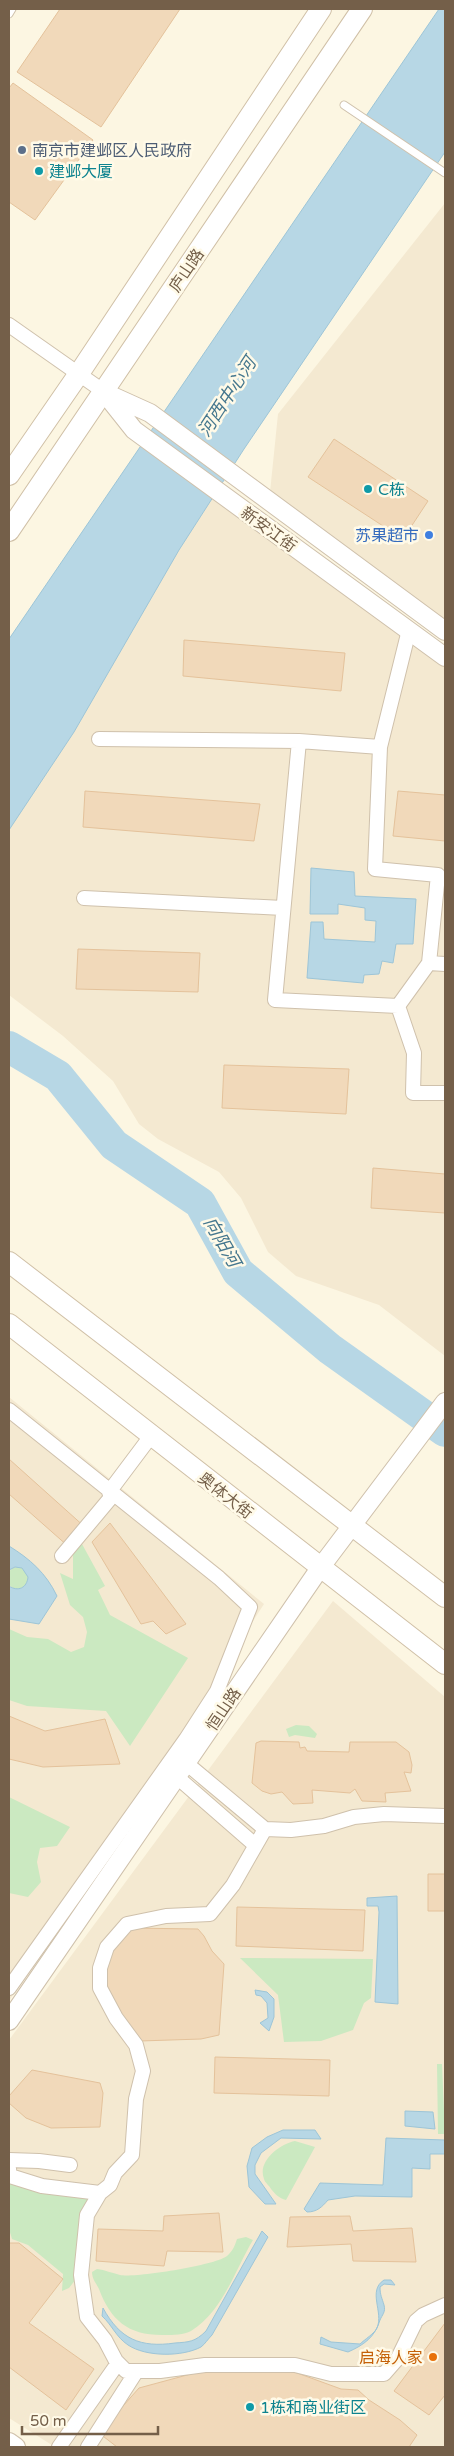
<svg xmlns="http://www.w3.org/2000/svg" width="454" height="2456" viewBox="0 0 454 2456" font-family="'Varela Round','Noto Sans SC',sans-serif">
<rect width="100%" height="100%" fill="#fcf6e2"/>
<path fill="#f4e9d1" d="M 445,203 L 445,631 L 269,502 L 278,414 Z
M 211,487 L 445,657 L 445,1356 L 379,1305 L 296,1276 L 268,1252 L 241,1198 L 219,1172 L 158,1139 L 139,1124 L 113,1081 L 63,1036 L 9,995 L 9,804 Z
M 9,1397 L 264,1604 L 9,2001 Z
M 333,1601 L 445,1697 L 445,2444 L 443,2447 L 55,2447 L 9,2418 L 9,2040 Z"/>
<path fill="#cbe9c1" d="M 82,1544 L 105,1586 L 98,1590 L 110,1615 L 188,1658 L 130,1746 L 106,1711 L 27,1706 L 9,1700 L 9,1629 L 27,1637 L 48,1639 L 71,1652 L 84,1647 L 87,1632 L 83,1617 L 70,1605 L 60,1573 L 73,1579 L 73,1552 Z
M7 1578a11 11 0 1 1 22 0a11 11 0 1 1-22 0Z
M 296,1725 L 309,1726 L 317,1734 L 315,1738 L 295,1735 L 289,1737 L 286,1729 Z
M 9,1797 L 70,1827 L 57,1846 L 40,1848 L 37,1862 L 41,1882 L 28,1897 L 9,1893 Z
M 240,1958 L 373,1959 L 371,1998 L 364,2003 L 353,2030 L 321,2041 L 284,2042 L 278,1995 Z
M 437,2064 L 442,2064 L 445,2134 L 438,2134 Z
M 295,2141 L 315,2147 L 286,2200 C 279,2198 275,2194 271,2189 C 269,2185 265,2183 264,2179 C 257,2161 280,2144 295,2141 Z
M 9,2178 L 93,2195 L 76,2279 L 69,2288 L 62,2291 L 63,2274 L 28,2245 L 12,2239 L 9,2229 Z
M 246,2237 L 253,2240 C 235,2270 223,2311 191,2331 C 184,2335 173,2335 165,2335 C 129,2336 111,2321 99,2289 C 96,2283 92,2279 92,2272 L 97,2269 C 105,2270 112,2273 120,2275 C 136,2278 216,2265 227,2256 C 233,2251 235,2245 237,2239 Z"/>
<path fill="#b7d7e5" stroke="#9dc5d7" d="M 439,9 L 445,9 L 445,152 L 244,449 L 179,550 L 74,732 L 9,830 L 9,639 Z
M 311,868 L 354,872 L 355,896 L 416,899 L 413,944 L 396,944 L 393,963 L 382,961 L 379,974 L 364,975 L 363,983 L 307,978 L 311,922 L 323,922 L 324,939 L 375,942 L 376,921 L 365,920 L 365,908 L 338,904 L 338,914 L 310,914 Z
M 9,1546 C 30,1559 46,1573 57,1596 L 39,1624 L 9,1619 L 9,1586 C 18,1592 27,1588 28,1577 L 22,1568 L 15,1567 L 9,1570 Z
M 397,1896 L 398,2004 L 375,2002 L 379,1912 L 378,1906 L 367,1906 L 367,1898 Z
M 255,1990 L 267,1992 L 274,1999 L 274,2017 L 269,2031 L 260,2023 L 268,2018 L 267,2003 L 261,1996 L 256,1995 Z
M 405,2111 L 433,2112 L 435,2129 L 405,2126 Z
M 283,2130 L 315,2130 L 321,2139 L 281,2138 L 261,2153 L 255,2165 L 255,2174 L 276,2204 L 265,2204 L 249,2187 L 247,2166 L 252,2148 L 267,2137 Z
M 386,2138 L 445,2140 L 445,2154 L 430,2154 L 430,2169 L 412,2168 L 412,2197 L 355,2196 L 328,2200 C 322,2207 317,2212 307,2212 L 304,2209 L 320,2183 L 383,2185 Z
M 262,2231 L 268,2237 L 212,2335 C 208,2339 205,2344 201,2347 C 182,2357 146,2357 128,2345 C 116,2337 112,2325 102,2316 L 103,2308 C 120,2339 140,2348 175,2343 C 189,2342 195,2342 206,2331 Z
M 384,2280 L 391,2280 L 395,2285 L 384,2284 L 380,2287 C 380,2295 382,2298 384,2305 C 386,2312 382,2315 380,2320 C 375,2337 364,2345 348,2352 L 320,2344 L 321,2337 L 331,2342 L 360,2344 C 364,2340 375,2333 377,2328 C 384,2312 367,2291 384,2280 Z"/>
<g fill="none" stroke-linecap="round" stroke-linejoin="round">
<path stroke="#b7d7e5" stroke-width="32" d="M 9,1047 L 58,1076 L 114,1145 L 200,1203 L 238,1272 L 330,1349 L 445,1431"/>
</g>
<path fill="#f1d9ba" stroke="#e4c29b" d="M 60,9 L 180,9 L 101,127 L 17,72 Z
M 13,83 L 93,140 L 35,220 L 9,202 L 9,88 Z
M 334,439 L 428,501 L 403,539 L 308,477 Z
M 184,640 L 345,653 L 341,691 L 183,676 Z
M 85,791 L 260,804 L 254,841 L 83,827 Z
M 398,791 L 445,795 L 445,841 L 393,836 Z
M 78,949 L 200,953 L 198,992 L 76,989 Z
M 224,1065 L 349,1069 L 346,1114 L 222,1108 Z
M 373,1168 L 445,1174 L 445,1213 L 371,1208 Z
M 9,1459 L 86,1528 L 69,1547 L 9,1494 Z
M 110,1523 L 186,1624 L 166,1634 L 153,1621 L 141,1624 L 92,1542 Z
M 9,1716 L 45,1731 L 105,1719 L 120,1764 L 43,1767 L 9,1759 Z
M 261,1741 L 299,1742 L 300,1748 L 305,1747 L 307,1751 L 349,1752 L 350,1742 L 396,1742 L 409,1752 L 412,1765 L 411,1773 L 404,1772 L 411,1791 L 385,1793 L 386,1802 L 362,1801 L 355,1789 L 350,1793 L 312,1790 L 313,1803 L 293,1804 L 282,1792 L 271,1794 L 262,1791 L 252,1783 L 256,1743 Z
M 428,1874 L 445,1874 L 445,1911 L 428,1911 Z
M 237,1907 L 365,1910 L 363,1951 L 236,1946 Z
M 129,1928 L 198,1929 L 204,1936 L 212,1951 L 224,1964 L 219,2035 L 201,2039 L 140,2041 L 111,2004 L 106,1985 L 107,1964 L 111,1950 Z
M 215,2057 L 330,2060 L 329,2096 L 214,2093 Z
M 32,2070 L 100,2083 L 103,2093 L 100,2127 L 51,2128 L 26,2118 L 9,2103 L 9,2096 Z
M 219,2213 L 223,2252 L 167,2251 L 164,2266 L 96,2261 L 98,2229 L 163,2231 L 164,2216 Z
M 350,2216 L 353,2231 L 412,2228 L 416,2262 L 353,2261 L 351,2244 L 287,2247 L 290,2217 Z
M 9,2243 L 19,2243 L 63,2279 L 29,2323 L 94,2369 L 66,2410 L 9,2367 Z
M 445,2323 L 445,2395 L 429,2415 L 394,2391 Z
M 213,2368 L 289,2370 L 341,2389 L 358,2390 L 369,2400 L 400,2420 L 417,2435 L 409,2447 L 117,2447 L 99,2433 L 139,2388 Z"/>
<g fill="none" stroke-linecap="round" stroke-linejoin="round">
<g stroke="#cfc1ac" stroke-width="9">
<path id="service" d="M 9,14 L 12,9
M 344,105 L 445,173"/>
</g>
<g stroke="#cfc1ac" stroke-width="16">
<path id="minor" d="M 9,325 L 103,391
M 409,630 L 380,747 L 299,741 L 275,1000 L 398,1006 L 414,1053 L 413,1093 L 445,1093
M 99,739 L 299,741
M 380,747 L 375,869 L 438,875 L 429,963 L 445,964
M 84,898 L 283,908
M 398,1006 L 429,963
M 9,1410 L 219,1578 L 250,1607 L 217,1691 L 186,1739 L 9,1988
M 109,1492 L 151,1436
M 62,1556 L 113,1495
M 186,1763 L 265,1829
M 177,1777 L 255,1845
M 9,2160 L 39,2161 L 70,2165
M 9,2169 L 10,2176 L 42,2186 L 100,2193 L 87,2215 L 81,2275 L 87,2317 L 105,2340 L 116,2361 L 126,2371 L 160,2371 L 205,2365 L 295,2365 L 331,2374 L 384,2374 L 398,2358 L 416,2321 L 423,2315 L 445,2305
M 100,2193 L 110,2185 L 115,2173 L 132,2155 L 136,2099 L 143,2071 L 136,2045 L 116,2018 L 100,1988 L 100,1968 L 107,1947 L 127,1924 L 166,1916 L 210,1914 L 233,1885 L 265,1829 L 291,1830 L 324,1826 L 354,1817 L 384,1814 L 445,1816
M 59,2447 L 118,2363
M 88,2447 L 136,2372"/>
</g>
<g stroke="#cfc1ac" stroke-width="20">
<path id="tertiary" d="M 103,391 L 134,430 L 445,657
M 108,394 L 150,413 L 445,631
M 9,2021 L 320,1568 L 445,1402
M 9,2442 L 16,2447"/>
</g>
<g stroke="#d0c0a7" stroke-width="22">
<path id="secondary" d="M 9,475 L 78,375 L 321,9
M 9,531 L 362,9
M 9,1262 L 445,1597
M 9,1324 L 445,1664"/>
</g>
<use href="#service" stroke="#fff" stroke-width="7"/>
<use href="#minor" stroke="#fff" stroke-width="14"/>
<use href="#tertiary" stroke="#fff" stroke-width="18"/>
<use href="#secondary" stroke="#fff" stroke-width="20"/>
</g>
<circle fill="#5c6f8a" stroke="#fffae8" stroke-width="2" cx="22" cy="150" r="5"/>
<g fill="#0f9aa8" stroke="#fffae8" stroke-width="2">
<circle cx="39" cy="171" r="5"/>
<circle cx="368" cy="489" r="5"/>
<circle cx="250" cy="2407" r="5"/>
</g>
<circle fill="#3f7fe0" stroke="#fffae8" stroke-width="2" cx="429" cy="535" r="5"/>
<circle fill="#e8710a" stroke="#fffae8" stroke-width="2" cx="433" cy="2357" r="5"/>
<g text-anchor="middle" stroke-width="5" stroke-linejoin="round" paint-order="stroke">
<g font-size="16" fill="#4e5e75" stroke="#fffae8" text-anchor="start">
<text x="32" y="156">南京市建邺区人民政府</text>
</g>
<g font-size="16" fill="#0d838f" stroke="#fffae8" text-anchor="start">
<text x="49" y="177">建邺大厦</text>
<text x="378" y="495">C栋</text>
<text x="260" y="2413">1栋和商业街区</text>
</g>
<g font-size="16" fill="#745f49" stroke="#fffae8">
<text transform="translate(186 270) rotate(-56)" y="6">庐山路</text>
<text transform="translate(269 529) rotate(36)" y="6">新安江街</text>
<text transform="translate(226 1495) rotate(38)" y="6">奥体大街</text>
<text transform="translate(223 1709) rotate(-56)" y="6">恒山路</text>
</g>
<g font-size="16" fill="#366cbe" stroke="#fffae8" text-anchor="end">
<text x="419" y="541">苏果超市</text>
</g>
<g font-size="16" fill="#c56008" stroke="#fffae8" text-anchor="end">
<text x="423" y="2363">启海人家</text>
</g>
<g font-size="18" font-style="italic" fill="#45778e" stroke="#fffae8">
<text transform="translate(227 397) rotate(-57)" y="6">河西中心河</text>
<text transform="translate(222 1242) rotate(60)" y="6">向阳河</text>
</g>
</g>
<rect width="454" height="2456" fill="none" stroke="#745f49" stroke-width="20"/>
<path d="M22 2426v8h136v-8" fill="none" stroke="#745f49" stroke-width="2.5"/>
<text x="30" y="2426" font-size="15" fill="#745f49" stroke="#fffae8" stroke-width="4" paint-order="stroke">50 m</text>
</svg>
